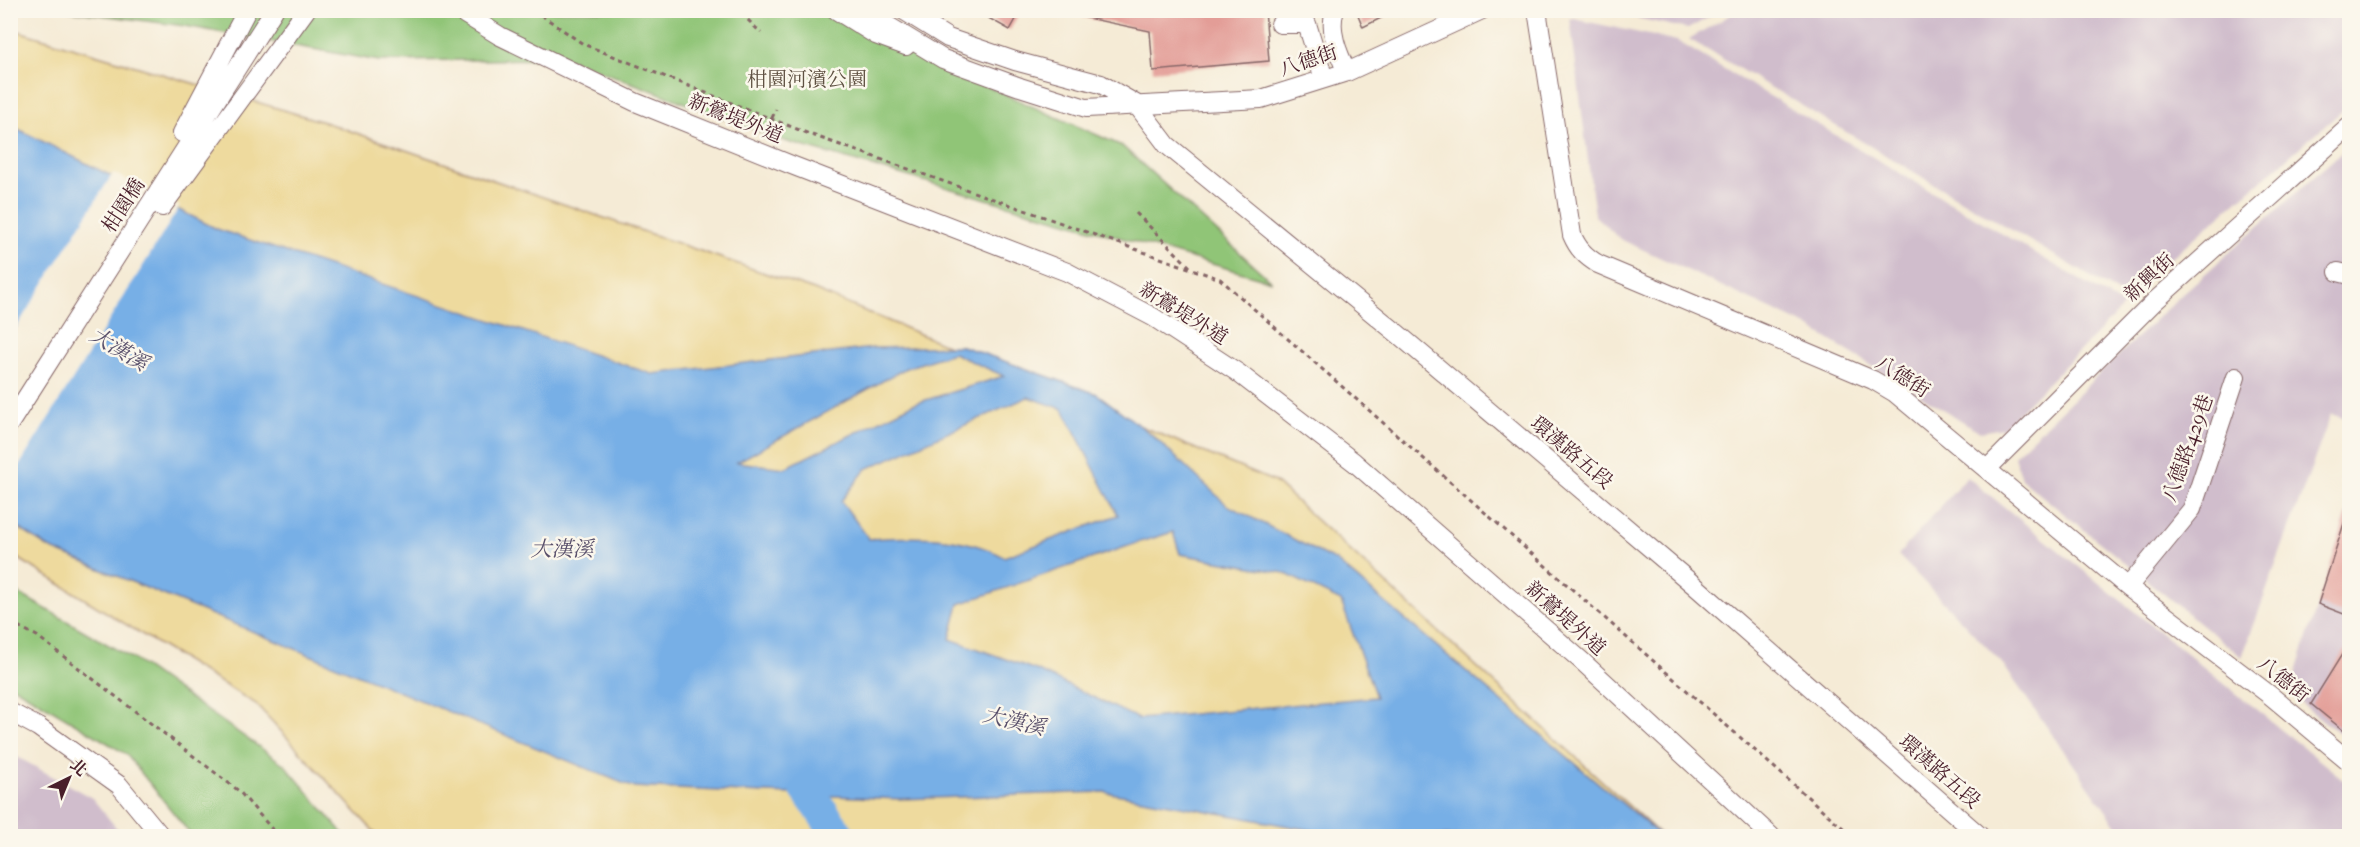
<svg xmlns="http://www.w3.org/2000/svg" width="2360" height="847" viewBox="0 0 2360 847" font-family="'IM FELL French Canon','Noto Serif TC',serif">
<rect width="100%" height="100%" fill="#fbf7ec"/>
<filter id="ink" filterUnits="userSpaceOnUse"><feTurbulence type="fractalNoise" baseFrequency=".0167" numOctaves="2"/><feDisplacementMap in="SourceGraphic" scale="12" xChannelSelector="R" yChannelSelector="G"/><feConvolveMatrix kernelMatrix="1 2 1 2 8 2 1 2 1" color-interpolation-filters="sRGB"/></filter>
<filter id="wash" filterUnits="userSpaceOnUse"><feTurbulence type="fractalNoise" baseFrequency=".008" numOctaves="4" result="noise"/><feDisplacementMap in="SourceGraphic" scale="24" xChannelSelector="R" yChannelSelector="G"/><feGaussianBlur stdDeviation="1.35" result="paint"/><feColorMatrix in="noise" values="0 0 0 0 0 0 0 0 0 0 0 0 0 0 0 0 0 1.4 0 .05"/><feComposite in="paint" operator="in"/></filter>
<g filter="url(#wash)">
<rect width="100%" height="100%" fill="#f5ebd6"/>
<path fill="#d0bdcc" d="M 1739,10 L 2349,11 L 2349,105 L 2125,297 L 1689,39 Z
M 1604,11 L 1720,10 L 1720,11 L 1688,29 Z
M 1570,18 L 1677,41 L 2124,306 L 2003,428 L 1980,432 L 1807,326 L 1620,239 L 1595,216 Z
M 2342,152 L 2349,157 L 2349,420 L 2331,414 L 2242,657 L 2021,479 L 2014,456 L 2179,297 Z
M 1967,477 L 2349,784 L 2349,836 L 2124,836 L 2001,662 L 1898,555 Z
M 2349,506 L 2349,741 L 2289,694 Z
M 10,753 L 92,798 L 123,836 L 11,836 Z"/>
<path fill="#90c577" stroke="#6d7251" stroke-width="1.5" d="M 69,11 L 816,11 L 1122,146 L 1271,281 L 788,142 L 569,59 L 379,61 L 185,26 Z
M 11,589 L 133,659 L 285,765 L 345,836 L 192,836 L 126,754 L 11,685 Z"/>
<path fill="#eeda9e" stroke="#9c7c64" stroke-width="1.5" d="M 11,29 L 327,123 L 814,290 L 1275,482 L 1662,836 L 378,836 L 256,704 L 11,554 Z"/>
<path fill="#77afe6" stroke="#606788" stroke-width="1.5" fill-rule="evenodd" d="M 10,125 L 217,229 L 652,374 L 873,348 L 962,346 L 1097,394 L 1151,434 L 1227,505 L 1336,561 L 1661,836 L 1330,836 L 1326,833 L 1105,792 L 900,799 L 632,787 L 49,548 L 11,523 ZM 953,353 L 1004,376 L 913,404 L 785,468 L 737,462 L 906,368 ZM 1028,397 L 1063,409 L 1118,515 L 1004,557 C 963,534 914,536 869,539 L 841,501 L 866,469 ZM 1173,532 L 1180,554 L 1284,573 L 1341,601 L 1376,697 L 1139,719 L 1036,670 L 950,639 L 959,604 L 1140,542 Z"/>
<path fill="#f5ebd6" d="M 113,173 L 180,206 L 11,479 L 11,336 Z"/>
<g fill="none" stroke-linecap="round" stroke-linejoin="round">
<path stroke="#77afe6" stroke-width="33" d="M 784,757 L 839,836"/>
</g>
<g id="blocks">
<path fill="#e39d97" d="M 974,10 L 1021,10 L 1010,30 Z
M 1082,10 L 1265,10 L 1269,61 L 1153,71 L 1150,31 L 1082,17 Z
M 1356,10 L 1397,10 L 1363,27 Z
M 2347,514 L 2349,515 L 2349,616 L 2318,604 Z
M 2349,643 L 2349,735 L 2311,704 Z"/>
</g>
</g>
<g filter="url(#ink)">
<use href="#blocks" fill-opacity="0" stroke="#866667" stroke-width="1.5"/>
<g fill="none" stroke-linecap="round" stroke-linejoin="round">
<g stroke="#866667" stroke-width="20">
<path id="minor" d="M 458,10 L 500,36 L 635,102 L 794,166 L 1067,272 L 1153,317 L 1237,372 L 1354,462 L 1584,663 L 1771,836
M 836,10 L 876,35 L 906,46
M 862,10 L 943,59 L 1020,87 L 1086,108 L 1261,99 L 1347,72 L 1482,10
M 903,10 L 948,38 L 1015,61 L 1101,84 L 1136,104 L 1167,145 L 1398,334 L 1695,586 L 1980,836
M 1335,10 C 1328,30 1338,53 1347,72
M 1537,10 L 1572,235 C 1578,249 1585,256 1598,264 L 1873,380 L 1895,393 L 2128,587 L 2271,696 L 2350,762
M 1280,24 L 1307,24 L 1324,79
M 182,133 L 247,10
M 162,207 L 306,10
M 2338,272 L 2350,275
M 10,423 L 274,10
M 1987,469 L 2154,302 L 2350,126
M 2128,587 L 2192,509 L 2236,377
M 10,712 L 38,727 L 119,785 L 161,836"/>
</g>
<path stroke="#866667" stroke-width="3" stroke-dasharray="4.5 4.5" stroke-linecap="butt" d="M 534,10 L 583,44 L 812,135 L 1220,279 L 1852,836
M 733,10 L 744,16 L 761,33
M 772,118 L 776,109
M 1136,213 L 1190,267
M 10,622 L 37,636 L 239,791 L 278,836"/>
<use href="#minor" stroke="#fff" stroke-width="18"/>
</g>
</g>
<g text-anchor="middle" stroke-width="5" stroke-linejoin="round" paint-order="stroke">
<g font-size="20" fill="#4a1f2b" stroke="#fbf7ec">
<text transform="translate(1308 60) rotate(-18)" y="7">八德街</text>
<text transform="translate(736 118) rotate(22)" y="7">新鶯堤外道</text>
<text transform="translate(123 205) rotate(-57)" y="7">柑園橋</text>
<text transform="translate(2149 277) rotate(-43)" y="7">新興街</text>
<text transform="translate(1184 313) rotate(32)" y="7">新鶯堤外道</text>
<text transform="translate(1903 376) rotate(33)" y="7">八德街</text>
<text transform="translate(2187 448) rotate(-70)" y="7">八德路429巷</text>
<text transform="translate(1572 452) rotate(40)" y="7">環漢路五段</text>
<text transform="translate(1566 618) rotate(42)" y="7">新鶯堤外道</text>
<text transform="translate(2284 679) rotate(39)" y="7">八德街</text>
<text transform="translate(1940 771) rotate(41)" y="7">環漢路五段</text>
</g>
<g font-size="20" fill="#5f5142" stroke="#fbf7ec">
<text x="807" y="86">柑園河濱公園</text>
</g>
<g font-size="21" font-style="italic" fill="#5a516c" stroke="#fbf7ec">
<text transform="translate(119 349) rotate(31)" y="7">大漢溪</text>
<text x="562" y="556">大漢溪</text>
<text transform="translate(1014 721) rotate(13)" y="7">大漢溪</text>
</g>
</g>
<rect width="2360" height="847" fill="none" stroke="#fbf7ec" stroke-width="36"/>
<g transform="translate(69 778) rotate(43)" stroke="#fbf7ec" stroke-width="4.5" paint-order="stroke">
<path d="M0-4.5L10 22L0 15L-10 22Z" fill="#4a1f2b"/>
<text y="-9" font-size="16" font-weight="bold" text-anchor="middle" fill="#4a1f2b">北</text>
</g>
</svg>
